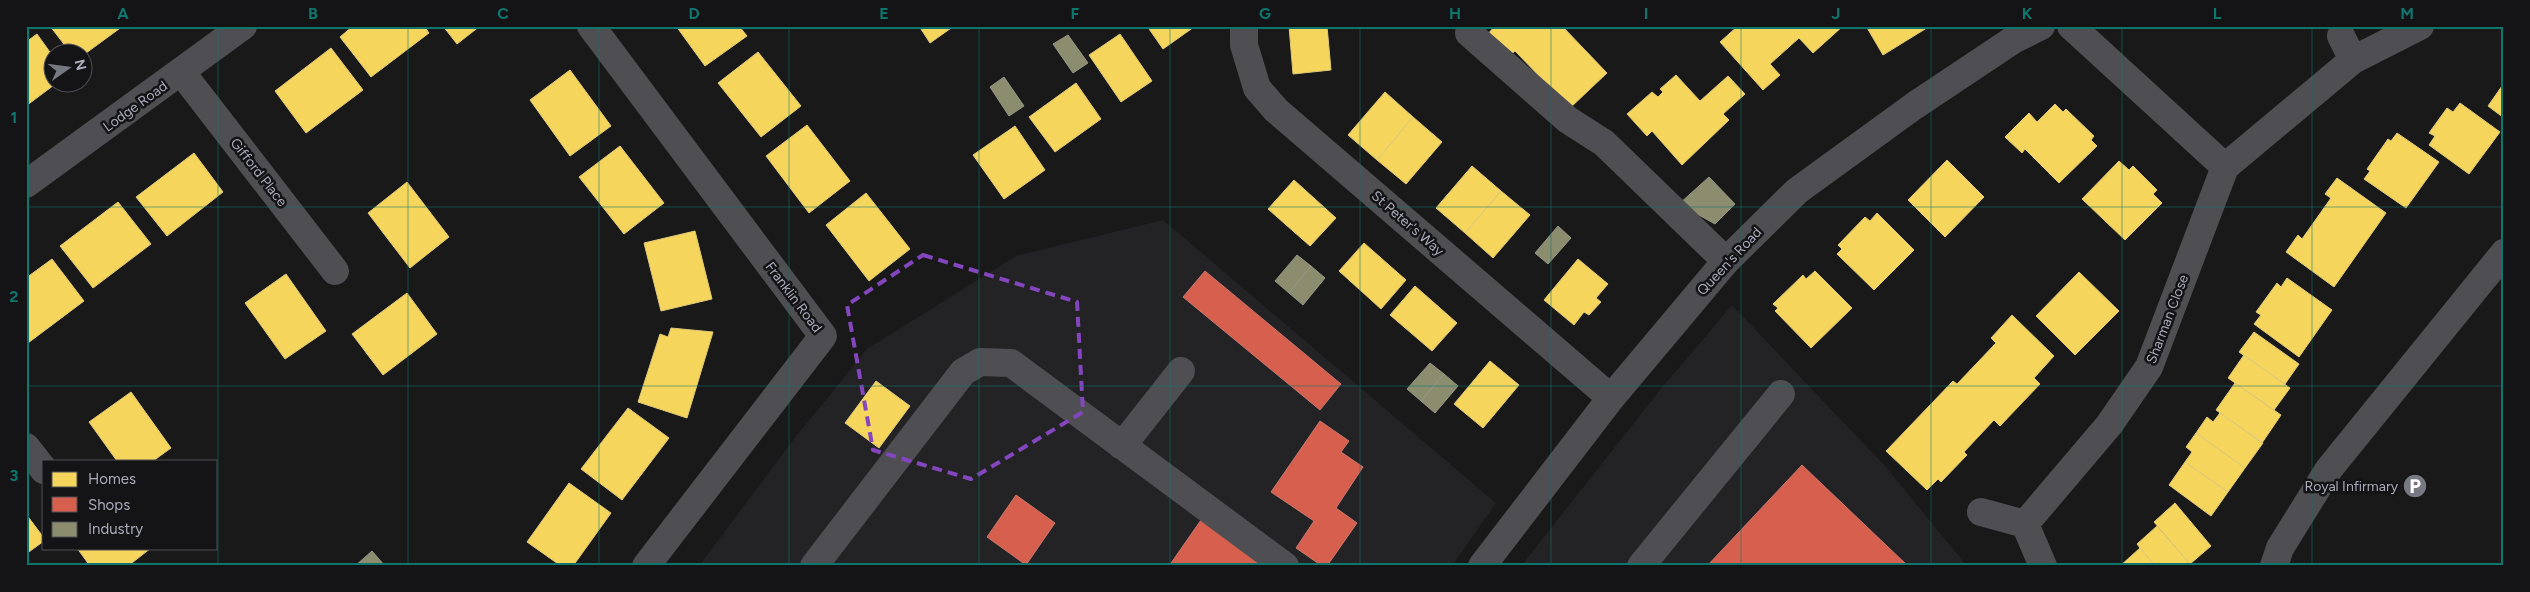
<svg xmlns="http://www.w3.org/2000/svg" width="2530" height="592" viewBox="0 0 2530 592" font-family="Figtree,sans-serif">
<rect width="100%" height="100%" fill="#191919"/>
<path fill="#232325" d="M 1163,220 L 1496,503 L 1452,566 L 699,566 L 790,444 L 867,349 L 1016,256 Z
M 1732,305 L 1885,466 L 1967,566 L 1521,566 L 1660,390 Z"/>
<path fill="#f6d55c" stroke="#dfc978" d="M 50,26 L 123,26 L 82,56 L 82,52 L 70,52 Z
M 353,26 L 424,26 L 429,33 L 371,77 L 340,37 Z
M 443,26 L 480,26 L 457,44 Z
M 676,26 L 739,26 L 747,36 L 705,66 Z
M 919,26 L 954,26 L 930,43 Z
M 1147,26 L 1193,26 L 1194,27 L 1163,49 Z
M 1289,26 L 1327,26 L 1331,70 L 1293,74 Z
M 1495,26 L 1562,26 L 1607,73 L 1570,108 L 1515,51 L 1508,57 L 1487,35 Z
M 1738,26 L 1843,26 L 1813,53 L 1799,38 L 1770,64 L 1780,75 L 1763,90 L 1720,42 Z
M 1866,26 L 1930,26 L 1883,55 Z
M 37,34 L 52,55 L 52,82 L 58,82 L 26,106 L 26,42 Z
M 1120,34 L 1152,81 L 1121,102 L 1089,55 Z
M 331,48 L 363,90 L 306,133 L 275,91 Z
M 758,52 L 801,106 L 761,137 L 718,83 Z
M 570,70 L 611,126 L 570,156 L 530,100 Z
M 1676,75 L 1700,101 L 1728,76 L 1745,94 L 1723,114 L 1729,120 L 1682,165 L 1652,131 L 1647,136 L 1627,114 L 1652,92 L 1658,97 L 1663,92 L 1660,89 Z
M 1076,83 L 1101,119 L 1055,152 L 1029,117 Z
M 2502,86 L 2504,87 L 2504,118 L 2488,106 Z
M 1385,92 L 1413,117 L 1377,160 L 1348,135 Z
M 2460,103 L 2500,132 L 2469,174 L 2429,145 L 2435,136 L 2429,133 L 2447,108 L 2453,112 Z
M 2055,104 L 2063,112 L 2066,109 L 2094,136 L 2091,140 L 2097,146 L 2059,183 L 2025,149 L 2022,153 L 2005,137 L 2029,113 L 2037,122 Z
M 1413,117 L 1442,142 L 1406,184 L 1377,160 Z
M 807,125 L 850,181 L 809,213 L 766,156 Z
M 1015,126 L 1045,170 L 1004,199 L 973,155 Z
M 2397,133 L 2439,162 L 2406,208 L 2364,179 L 2370,171 L 2367,169 L 2388,139 L 2391,141 Z
M 620,146 L 664,203 L 624,234 L 579,177 Z
M 194,153 L 223,192 L 167,236 L 136,197 Z
M 1947,160 L 1984,197 L 1945,237 L 1908,200 Z
M 2119,161 L 2129,170 L 2133,166 L 2157,190 L 2153,194 L 2162,203 L 2125,240 L 2082,199 Z
M 1472,166 L 1501,191 L 1465,233 L 1436,208 Z
M 2337,178 L 2386,213 L 2334,287 L 2286,252 L 2298,235 L 2302,239 L 2331,198 L 2325,194 Z
M 1294,180 L 1336,218 L 1310,246 L 1268,209 Z
M 407,182 L 449,237 L 410,268 L 368,213 Z
M 1501,191 L 1530,215 L 1493,258 L 1465,233 Z
M 866,193 L 910,249 L 869,281 L 826,225 Z
M 118,202 L 151,244 L 93,288 L 60,246 Z
M 1877,213 L 1914,250 L 1874,290 L 1837,254 L 1842,249 L 1838,245 L 1865,217 L 1870,221 Z
M 695,231 L 712,299 L 661,311 L 644,243 Z
M 1364,243 L 1406,280 L 1381,309 L 1339,271 Z
M 52,259 L 84,301 L 28,343 L 26,341 L 26,278 Z
M 1578,259 L 1608,284 L 1596,298 L 1601,302 L 1589,315 L 1584,312 L 1574,325 L 1544,300 Z
M 1815,271 L 1852,308 L 1811,348 L 1775,311 L 1778,308 L 1773,304 L 1803,275 L 1806,279 Z
M 2079,272 L 2119,311 L 2075,355 L 2036,316 Z
M 286,274 L 326,331 L 285,359 L 245,303 Z
M 2287,278 L 2332,310 L 2299,357 L 2254,324 L 2261,315 L 2256,312 L 2277,283 L 2281,287 Z
M 1415,286 L 1457,323 L 1432,351 L 1390,315 Z
M 407,293 L 437,334 L 383,375 L 352,334 Z
M 2012,315 L 2054,356 L 2034,378 L 2040,384 L 2000,426 L 1994,420 L 1964,452 L 1967,455 L 1941,482 L 1938,479 L 1927,490 L 1886,451 L 1953,381 L 1957,384 L 1996,343 L 1991,338 Z
M 671,328 L 713,332 L 687,418 L 638,402 L 660,334 L 668,337 Z
M 2254,332 L 2299,364 L 2285,384 L 2239,352 Z
M 2244,355 L 2290,388 L 2274,410 L 2228,378 Z
M 1490,361 L 1519,385 L 1483,428 L 1454,404 Z
M 876,381 L 910,406 L 879,448 L 845,423 Z
M 2235,383 L 2281,415 L 2262,443 L 2216,410 Z
M 131,392 L 171,448 L 153,461 L 117,461 L 89,422 Z
M 628,408 L 669,438 L 622,500 L 581,469 Z
M 2220,413 L 2263,443 L 2245,468 L 2196,433 L 2207,417 L 2213,422 Z
M 2196,433 L 2245,468 L 2228,492 L 2185,462 L 2192,452 L 2186,447 Z
M 2185,462 L 2228,492 L 2211,516 L 2169,485 Z
M 569,483 L 611,513 L 573,566 L 561,566 L 527,542 Z
M 2175,503 L 2211,546 L 2190,564 L 2154,522 Z
M 26,514 L 44,538 L 44,541 L 26,554 Z
M 2157,526 L 2190,564 L 2191,566 L 2155,566 L 2140,548 L 2137,544 Z
M 77,548 L 151,548 L 128,566 L 90,566 Z
M 2140,548 L 2155,566 L 2120,566 Z"/>
<path fill="#d6604d" stroke="#c9776e" d="M 1205,271 L 1341,384 L 1320,410 L 1183,297 Z
M 1320,421 L 1349,441 L 1341,452 L 1363,467 L 1336,508 L 1357,523 L 1327,566 L 1322,566 L 1296,548 L 1314,521 L 1271,492 Z
M 1802,465 L 1908,566 L 1707,566 Z
M 1016,495 L 1055,523 L 1026,565 L 987,537 Z
M 1201,520 L 1267,566 L 1169,566 Z"/>
<path fill="#8c8c6e" stroke="#959685" d="M 1068,35 L 1088,63 L 1073,73 L 1053,44 Z
M 1004,77 L 1024,106 L 1009,116 L 990,87 Z
M 1709,177 L 1735,204 L 1715,224 L 1679,204 Z
M 1558,226 L 1571,238 L 1548,264 L 1535,253 Z
M 1297,255 L 1311,266 L 1289,293 L 1275,281 Z
M 1311,266 L 1325,278 L 1303,305 L 1289,293 Z
M 1430,363 L 1444,374 L 1421,401 L 1407,389 Z
M 1444,374 L 1458,386 L 1435,413 L 1421,401 Z
M 372,551 L 385,566 L 355,566 Z"/>
<g fill="none" stroke-linecap="round" stroke-linejoin="round">
<path stroke="#4f4f53" stroke-width="28" d="M 591,26 L 823,336 L 646,566
M 1244,26 L 1244,45 L 1257,88 L 1276,110 L 1611,398
M 2071,26 L 2225,167
M 1469,33 L 1568,120 L 1604,143 L 1726,261
M 2341,36 L 2353,60
M 182,73 L 335,271
M 26,184 L 243,26
M 1122,446 L 1181,371
M 26,447 L 44,470
M 1981,512 L 2025,524 L 2043,566
M 2025,524 L 2109,425 L 2149,367 L 2225,167 L 2353,60 L 2420,26
M 814,566 L 963,372 L 980,362 L 1011,363 L 1285,566
M 1482,566 L 1611,398 L 1726,261 L 1797,191 L 1914,106 L 2013,40 L 2041,26
M 1641,566 L 1781,394
M 2274,566 L 2280,548 L 2329,469 L 2504,253"/>
</g>
<path fill="none" stroke="#8446be" stroke-width="4" stroke-dasharray="10 6" stroke-linejoin="round" d="M 923,255 L 1077,302 L 1083,412 L 971,479 L 873,450 L 847,305 Z"/>
<path fill="none" stroke="#0f766e" stroke-width="1" stroke-opacity="0.55" d="M 218,26 L 218,566M 408,26 L 408,566M 599,26 L 599,566M 789,26 L 789,566M 979,26 L 979,566M 1170,26 L 1170,566M 1360,26 L 1360,566M 1551,26 L 1551,566M 1741,26 L 1741,566M 1931,26 L 1931,566M 2122,26 L 2122,566M 2312,26 L 2312,566M 26,207 L 2504,207M 26,386 L 2504,386"/>
<defs>
<g id="parking-disc" transform="scale(1.25)"><circle r="9.5" fill="#777982" stroke="#141315"/><path d="M-3.5-5.5H1a3.5 3.5 0 0 1 0 7H-1V5.5H-3.5ZM-1-3.4V-.6H.8a1.4 1.4 0 0 0 0-2.8Z" fill="#fff"/></g>
</defs>
<g fill-rule="evenodd">
<use href="#parking-disc" x="2415" y="486"/>
</g>
<g text-anchor="middle" stroke-width="5" stroke-linejoin="round" paint-order="stroke">
<g font-size="14" fill="#aaacba" stroke="#141315">
<text transform="translate(135 106) rotate(-36)" y="5">Lodge Road</text>
<text transform="translate(259 172) rotate(52)" y="5">Gifford Place</text>
<text transform="translate(1408 223) rotate(41)" y="5">St Peter's Way</text>
<text transform="translate(1729 261) rotate(-47)" y="5">Queen's Road</text>
<text transform="translate(794 297) rotate(53)" y="5">Franklin Road</text>
<text transform="translate(2167 319) rotate(-69)" y="5">Sharman Close</text>
</g>
<g font-size="14" fill="#aaacba" stroke="#141315" text-anchor="end">
<text x="2398" y="491">Royal Infirmary</text>
</g>
</g>
<rect width="2530" height="592" fill="none" stroke="#141315" stroke-width="55"/>
<rect x="42" y="460" width="175" height="90" fill="#141315" stroke="#505057"/>
<rect x="52" y="472" width="25" height="15" fill="#f6d55c" stroke="#505057"/>
<text x="88" y="484" font-size="15" fill="#aaacba">Homes</text>
<rect x="52" y="497" width="25" height="15" fill="#d6604d" stroke="#505057"/>
<text x="88" y="510" font-size="15" fill="#aaacba">Shops</text>
<rect x="52" y="522" width="25" height="15" fill="#8c8c6e" stroke="#505057"/>
<text x="88" y="534" font-size="15" fill="#aaacba">Industry</text>
<g transform="translate(68 68) rotate(76)"><circle r="24" fill="#141315" stroke="#505057"/>
<path d="M0-4L9 19L0 12L-9 19Z" fill="#777982"/>
<text y="-8" font-size="14" font-weight="bold" text-anchor="middle" fill="#aaacba">N</text>
</g>
<rect x="28" y="28" width="2474" height="536" fill="none" stroke="#0f766e" stroke-width="2"/>
<g font-size="16" text-anchor="middle" font-weight="bold" fill="#0f766e">
<text x="123" y="19">A</text>
<text x="313" y="19">B</text>
<text x="503" y="19">C</text>
<text x="694" y="19">D</text>
<text x="884" y="19">E</text>
<text x="1075" y="19">F</text>
<text x="1265" y="19">G</text>
<text x="1455" y="19">H</text>
<text x="1646" y="19">I</text>
<text x="1836" y="19">J</text>
<text x="2027" y="19">K</text>
<text x="2217" y="19">L</text>
<text x="2407" y="19">M</text>
<text x="14" y="123">1</text>
<text x="14" y="302">2</text>
<text x="14" y="481">3</text>
</g>
</svg>
